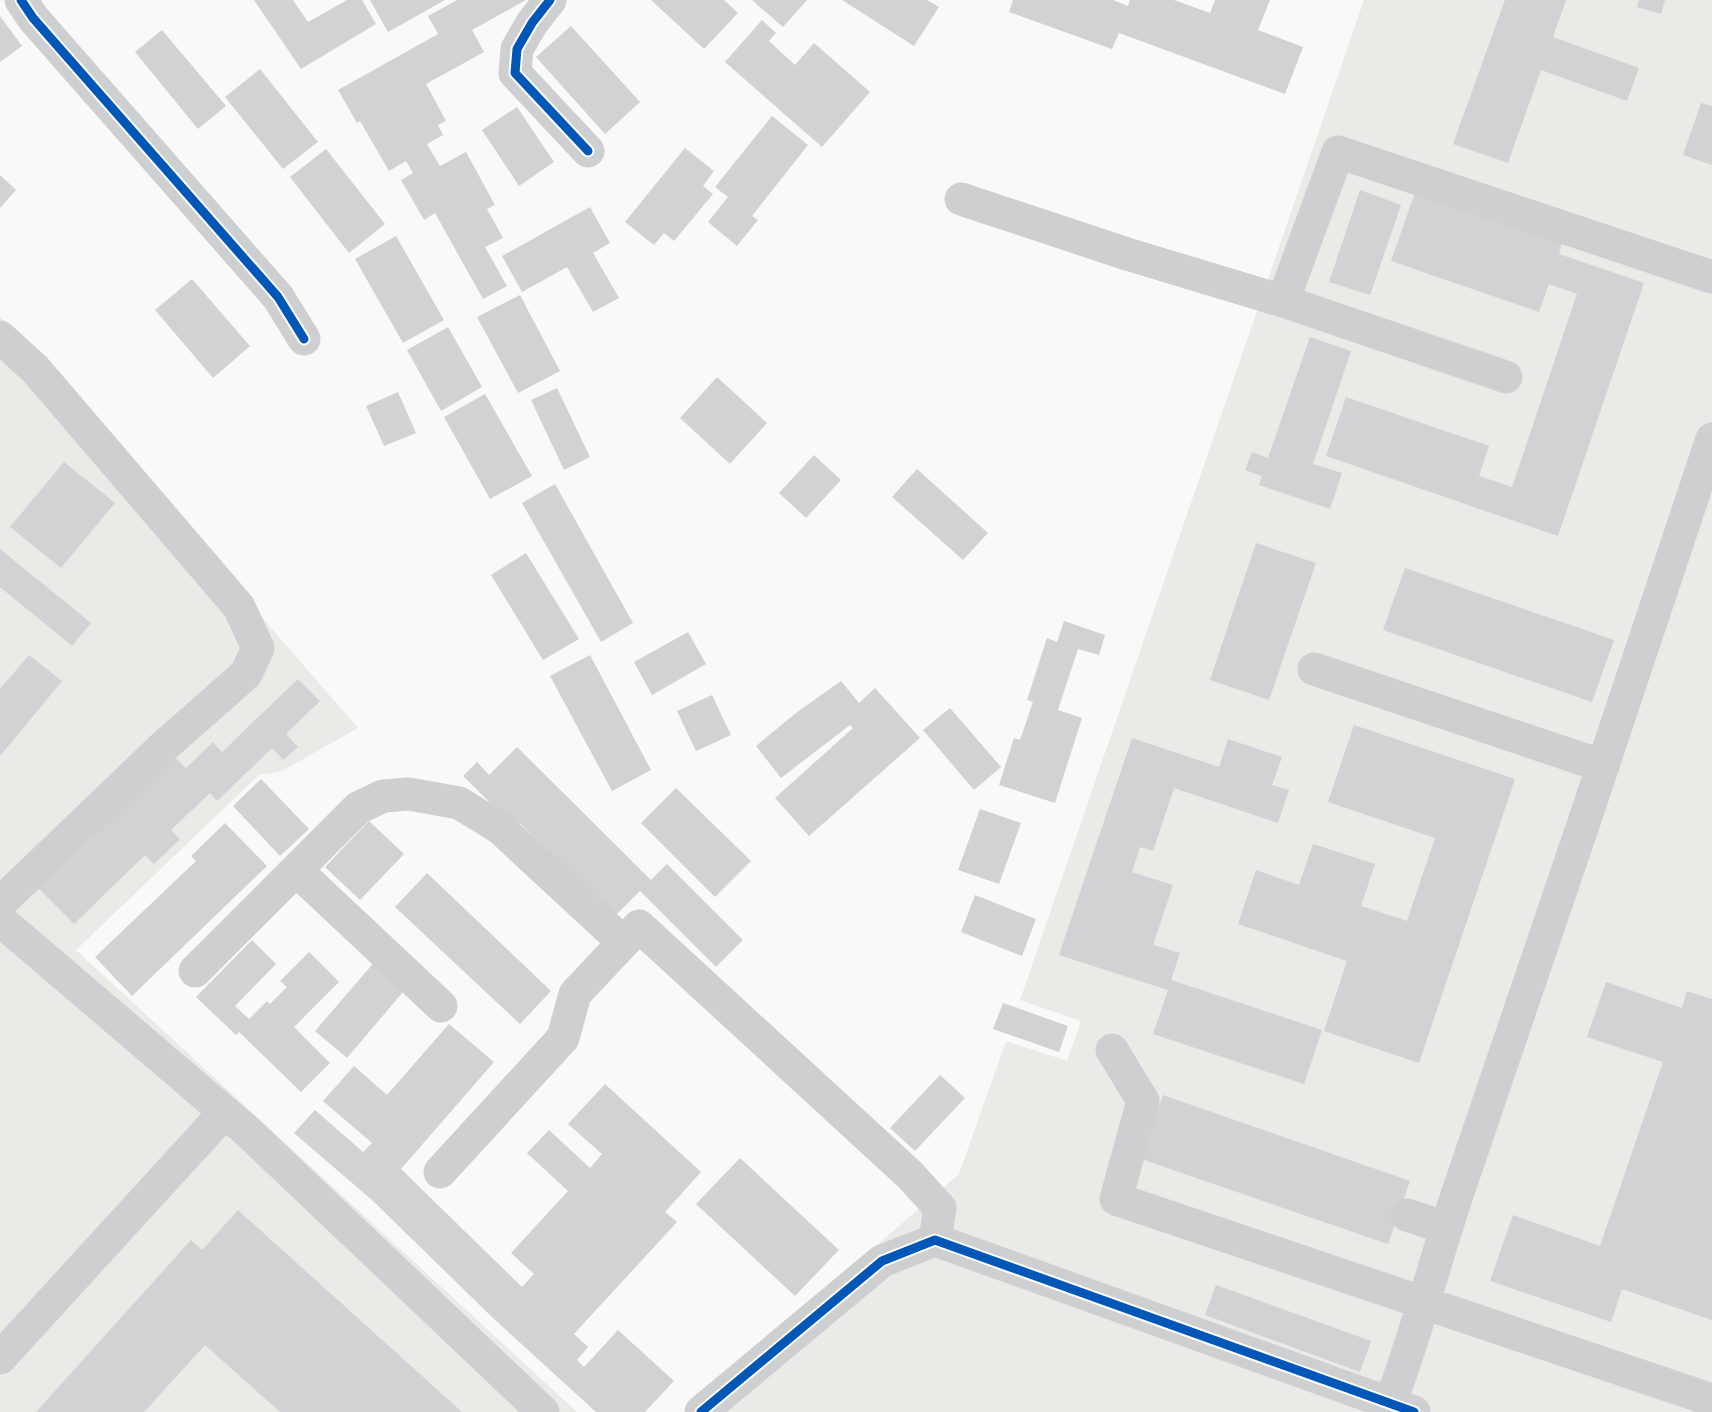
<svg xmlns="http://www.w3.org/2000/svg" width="1712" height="1412" viewBox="0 0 1712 1412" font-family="Inter,sans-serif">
<rect width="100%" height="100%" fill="#f9f9f9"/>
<path fill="#e8ebe6" d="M 1364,0 L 1712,0 L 1712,1412 L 684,1412 L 959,1174 L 1006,1041 L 1067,1061 L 1081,1021 L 1020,1000 Z
M 0,316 L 358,728 L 282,771 L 259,775 L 76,950 L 577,1412 L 0,1412 Z"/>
<path fill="#d0d2d3" d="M 254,0 L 293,0 L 308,22 L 347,0 L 362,0 L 376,24 L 301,69 Z
M 370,0 L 445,0 L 388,32 Z
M 457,0 L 526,0 L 472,30 L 484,52 L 426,84 L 446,121 L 438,125 L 443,135 L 427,144 L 440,166 L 466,152 L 495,205 L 487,209 L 503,238 L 485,247 L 507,286 L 483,299 L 435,213 L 424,220 L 401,180 L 413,173 L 406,161 L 389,171 L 360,121 L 357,123 L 338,90 L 438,34 L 428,16 Z
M 651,0 L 724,0 L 738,13 L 704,49 Z
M 752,0 L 807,0 L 783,27 Z
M 842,0 L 927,0 L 939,7 L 914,46 Z
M 1013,0 L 1113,0 L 1128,6 L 1130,0 L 1174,0 L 1210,13 L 1215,0 L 1270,0 L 1258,30 L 1303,47 L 1285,94 L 1119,33 L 1112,49 L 1009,12 Z
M 1505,0 L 1566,0 L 1553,37 L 1639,68 L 1627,101 L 1541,70 L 1508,163 L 1453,144 Z
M 1639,0 L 1665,0 L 1661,14 L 1637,7 Z
M 0,16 L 22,46 L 0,62 Z
M 762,20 L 776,33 L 769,41 L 795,65 L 814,43 L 870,92 L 822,147 L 725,62 Z
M 571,26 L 640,102 L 605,134 L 536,57 Z
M 162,30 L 226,106 L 198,129 L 135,52 Z
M 260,69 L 318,142 L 283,169 L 225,97 Z
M 1701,103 L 1712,106 L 1712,165 L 1683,155 Z
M 517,107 L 554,162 L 519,186 L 482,130 Z
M 772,116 L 808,145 L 752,216 L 758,220 L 737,246 L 708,222 L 728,197 L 715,187 Z
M 685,148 L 714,171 L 703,186 L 713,194 L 674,241 L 664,233 L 654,245 L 625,222 Z
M 326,149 L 385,224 L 349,253 L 290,177 Z
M 0,175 L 16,190 L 0,208 Z
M 1360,190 L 1401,205 L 1370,295 L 1329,282 Z
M 1415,193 L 1562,243 L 1559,254 L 1644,283 L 1558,536 L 1326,456 L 1346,397 L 1489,446 L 1479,476 L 1512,487 L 1577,294 L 1549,284 L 1539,312 L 1391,261 Z
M 590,207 L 610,243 L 593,253 L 619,298 L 593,312 L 567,267 L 522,292 L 502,256 Z
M 396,236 L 444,320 L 403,343 L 355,259 Z
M 192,279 L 250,346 L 213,378 L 155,310 Z
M 520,295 L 560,371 L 518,393 L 477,317 Z
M 448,327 L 482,387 L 441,411 L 407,350 Z
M 1310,337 L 1351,351 L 1313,464 L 1342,473 L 1330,509 L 1259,485 L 1262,476 L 1245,470 L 1252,452 L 1268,458 Z
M 717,377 L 767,423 L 730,464 L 680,418 Z
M 557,388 L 590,457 L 564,470 L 531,400 Z
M 398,392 L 416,433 L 384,446 L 366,406 Z
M 485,394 L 532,476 L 490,499 L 444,417 Z
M 814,455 L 841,480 L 806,518 L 779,493 Z
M 64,462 L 115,503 L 61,568 L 10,527 Z
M 917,469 L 988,533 L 963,560 L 892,497 Z
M 555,484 L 633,623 L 601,642 L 522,503 Z
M 1256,543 L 1316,563 L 1269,700 L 1210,680 Z
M 0,549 L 91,623 L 72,646 L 0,587 Z
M 526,553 L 579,639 L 543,660 L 491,575 Z
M 1405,568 L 1614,640 L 1592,702 L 1383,630 Z
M 1064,621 L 1105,635 L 1099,655 L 1078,649 L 1058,710 L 1082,718 L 1055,803 L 999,785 L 1014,738 L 1020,740 L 1033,702 L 1027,700 L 1047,638 L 1057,642 Z
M 688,632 L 706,664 L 652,695 L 634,662 Z
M 29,655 L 62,681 L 0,756 L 0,689 Z
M 590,655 L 651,770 L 612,791 L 550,676 Z
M 298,679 L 320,701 L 286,734 L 298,747 L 283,760 L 272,748 L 217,801 L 210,793 L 171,830 L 180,839 L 154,864 L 145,855 L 74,924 L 38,888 L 175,757 L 186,768 L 213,742 L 222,752 Z
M 841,681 L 859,703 L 875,688 L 920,738 L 809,836 L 775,798 L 853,728 L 850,725 L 781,778 L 756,746 L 796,713 Z
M 712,695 L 731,735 L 696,751 L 677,711 Z
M 950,708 L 1001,767 L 974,790 L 923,730 Z
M 1354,725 L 1515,779 L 1419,1063 L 1324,1031 L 1347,961 L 1238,924 L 1256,870 L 1299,885 L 1313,844 L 1375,864 L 1361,906 L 1407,921 L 1435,838 L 1328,802 Z
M 1132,738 L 1219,767 L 1228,739 L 1282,757 L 1272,785 L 1289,790 L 1278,823 L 1174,788 L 1153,851 L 1140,847 L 1132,872 L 1173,885 L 1153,945 L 1180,953 L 1171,980 L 1322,1030 L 1304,1084 L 1153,1034 L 1168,990 L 1059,955 Z
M 517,747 L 651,880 L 667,864 L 743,940 L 716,967 L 640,891 L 614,917 L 520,823 L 515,827 L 463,776 L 477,762 L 489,775 Z
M 261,779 L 309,829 L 280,856 L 233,806 Z
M 676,788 L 751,861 L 715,897 L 641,823 Z
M 980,809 L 1021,823 L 999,884 L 958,870 Z
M 369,821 L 404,854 L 360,900 L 325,867 Z
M 225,823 L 267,866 L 132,996 L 95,957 L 196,861 L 191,856 Z
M 427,873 L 551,991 L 520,1024 L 395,907 Z
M 975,895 L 1036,919 L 1022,956 L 961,932 Z
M 252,940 L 276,964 L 235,1006 L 249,1019 L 267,1001 L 270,1004 L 287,987 L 280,981 L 309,952 L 339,982 L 294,1027 L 330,1063 L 301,1092 L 239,1032 L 236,1035 L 196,997 Z
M 377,959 L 408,986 L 347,1058 L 315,1031 Z
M 1606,982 L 1682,1008 L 1687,991 L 1712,999 L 1712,1320 L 1622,1289 L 1611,1322 L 1490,1281 L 1513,1215 L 1600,1246 L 1663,1062 L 1587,1037 Z
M 1003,1003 L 1068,1026 L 1059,1052 L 993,1029 Z
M 449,1024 L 494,1062 L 401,1169 L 522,1287 L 534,1274 L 511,1253 L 568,1191 L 527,1153 L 549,1130 L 590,1168 L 602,1154 L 568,1124 L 605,1084 L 701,1172 L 665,1212 L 677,1222 L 574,1334 L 588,1347 L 577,1360 L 584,1367 L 618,1330 L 674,1381 L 645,1412 L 596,1412 L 493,1318 L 373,1201 L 294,1133 L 315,1110 L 363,1152 L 372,1143 L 323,1101 L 354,1066 L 387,1095 Z
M 940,1075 L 965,1098 L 915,1151 L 890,1128 Z
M 1163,1095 L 1410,1181 L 1388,1244 L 1141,1159 Z
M 740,1158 L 839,1250 L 795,1296 L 696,1204 Z
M 238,1210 L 462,1412 L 280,1412 L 205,1345 L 144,1412 L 36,1412 L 191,1240 L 202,1250 Z
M 1216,1285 L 1371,1341 L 1360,1372 L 1205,1315 Z"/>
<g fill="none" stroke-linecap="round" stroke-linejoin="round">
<path stroke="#cecfd0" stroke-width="33" d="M 21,0 L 33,18 L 278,297 L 304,339
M 550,0 L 532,23 L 517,49 L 515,73 L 588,151
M 961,199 L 1127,254 L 1283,301 L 1338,152 L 1712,277
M 1283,301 L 1506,377
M 0,337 L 36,370 L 239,607 L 258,648 L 246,674 L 162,748 L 0,903
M 1314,669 L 1603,766
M 296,870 L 441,1006
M 0,920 L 247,1131 L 543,1412
M 195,971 L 358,808 L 383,796 L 409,794 L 459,803 L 500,828 L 623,942
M 1112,1050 L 1143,1101 L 1116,1199 L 1712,1400
M 440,1172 L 563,1038 L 575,994 L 639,926 L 910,1175 L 940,1208 L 935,1240
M 1407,1215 L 1446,1228
M 0,1358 L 225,1112
M 1390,1404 C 1416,1335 1434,1264 1457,1195 C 1544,944 1628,691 1712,439
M 701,1412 L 882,1261 L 935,1240 L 1414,1412"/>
<g stroke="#fff" stroke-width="13">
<path id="cycleway" d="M 21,0 L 33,18 L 278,297 L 304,339
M 550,0 L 532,23 L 517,49 L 515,73 L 588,151
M 701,1412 L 882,1261 L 935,1240 L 1414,1412"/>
</g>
<use href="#cycleway" stroke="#0057b8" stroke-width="9"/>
</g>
</svg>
